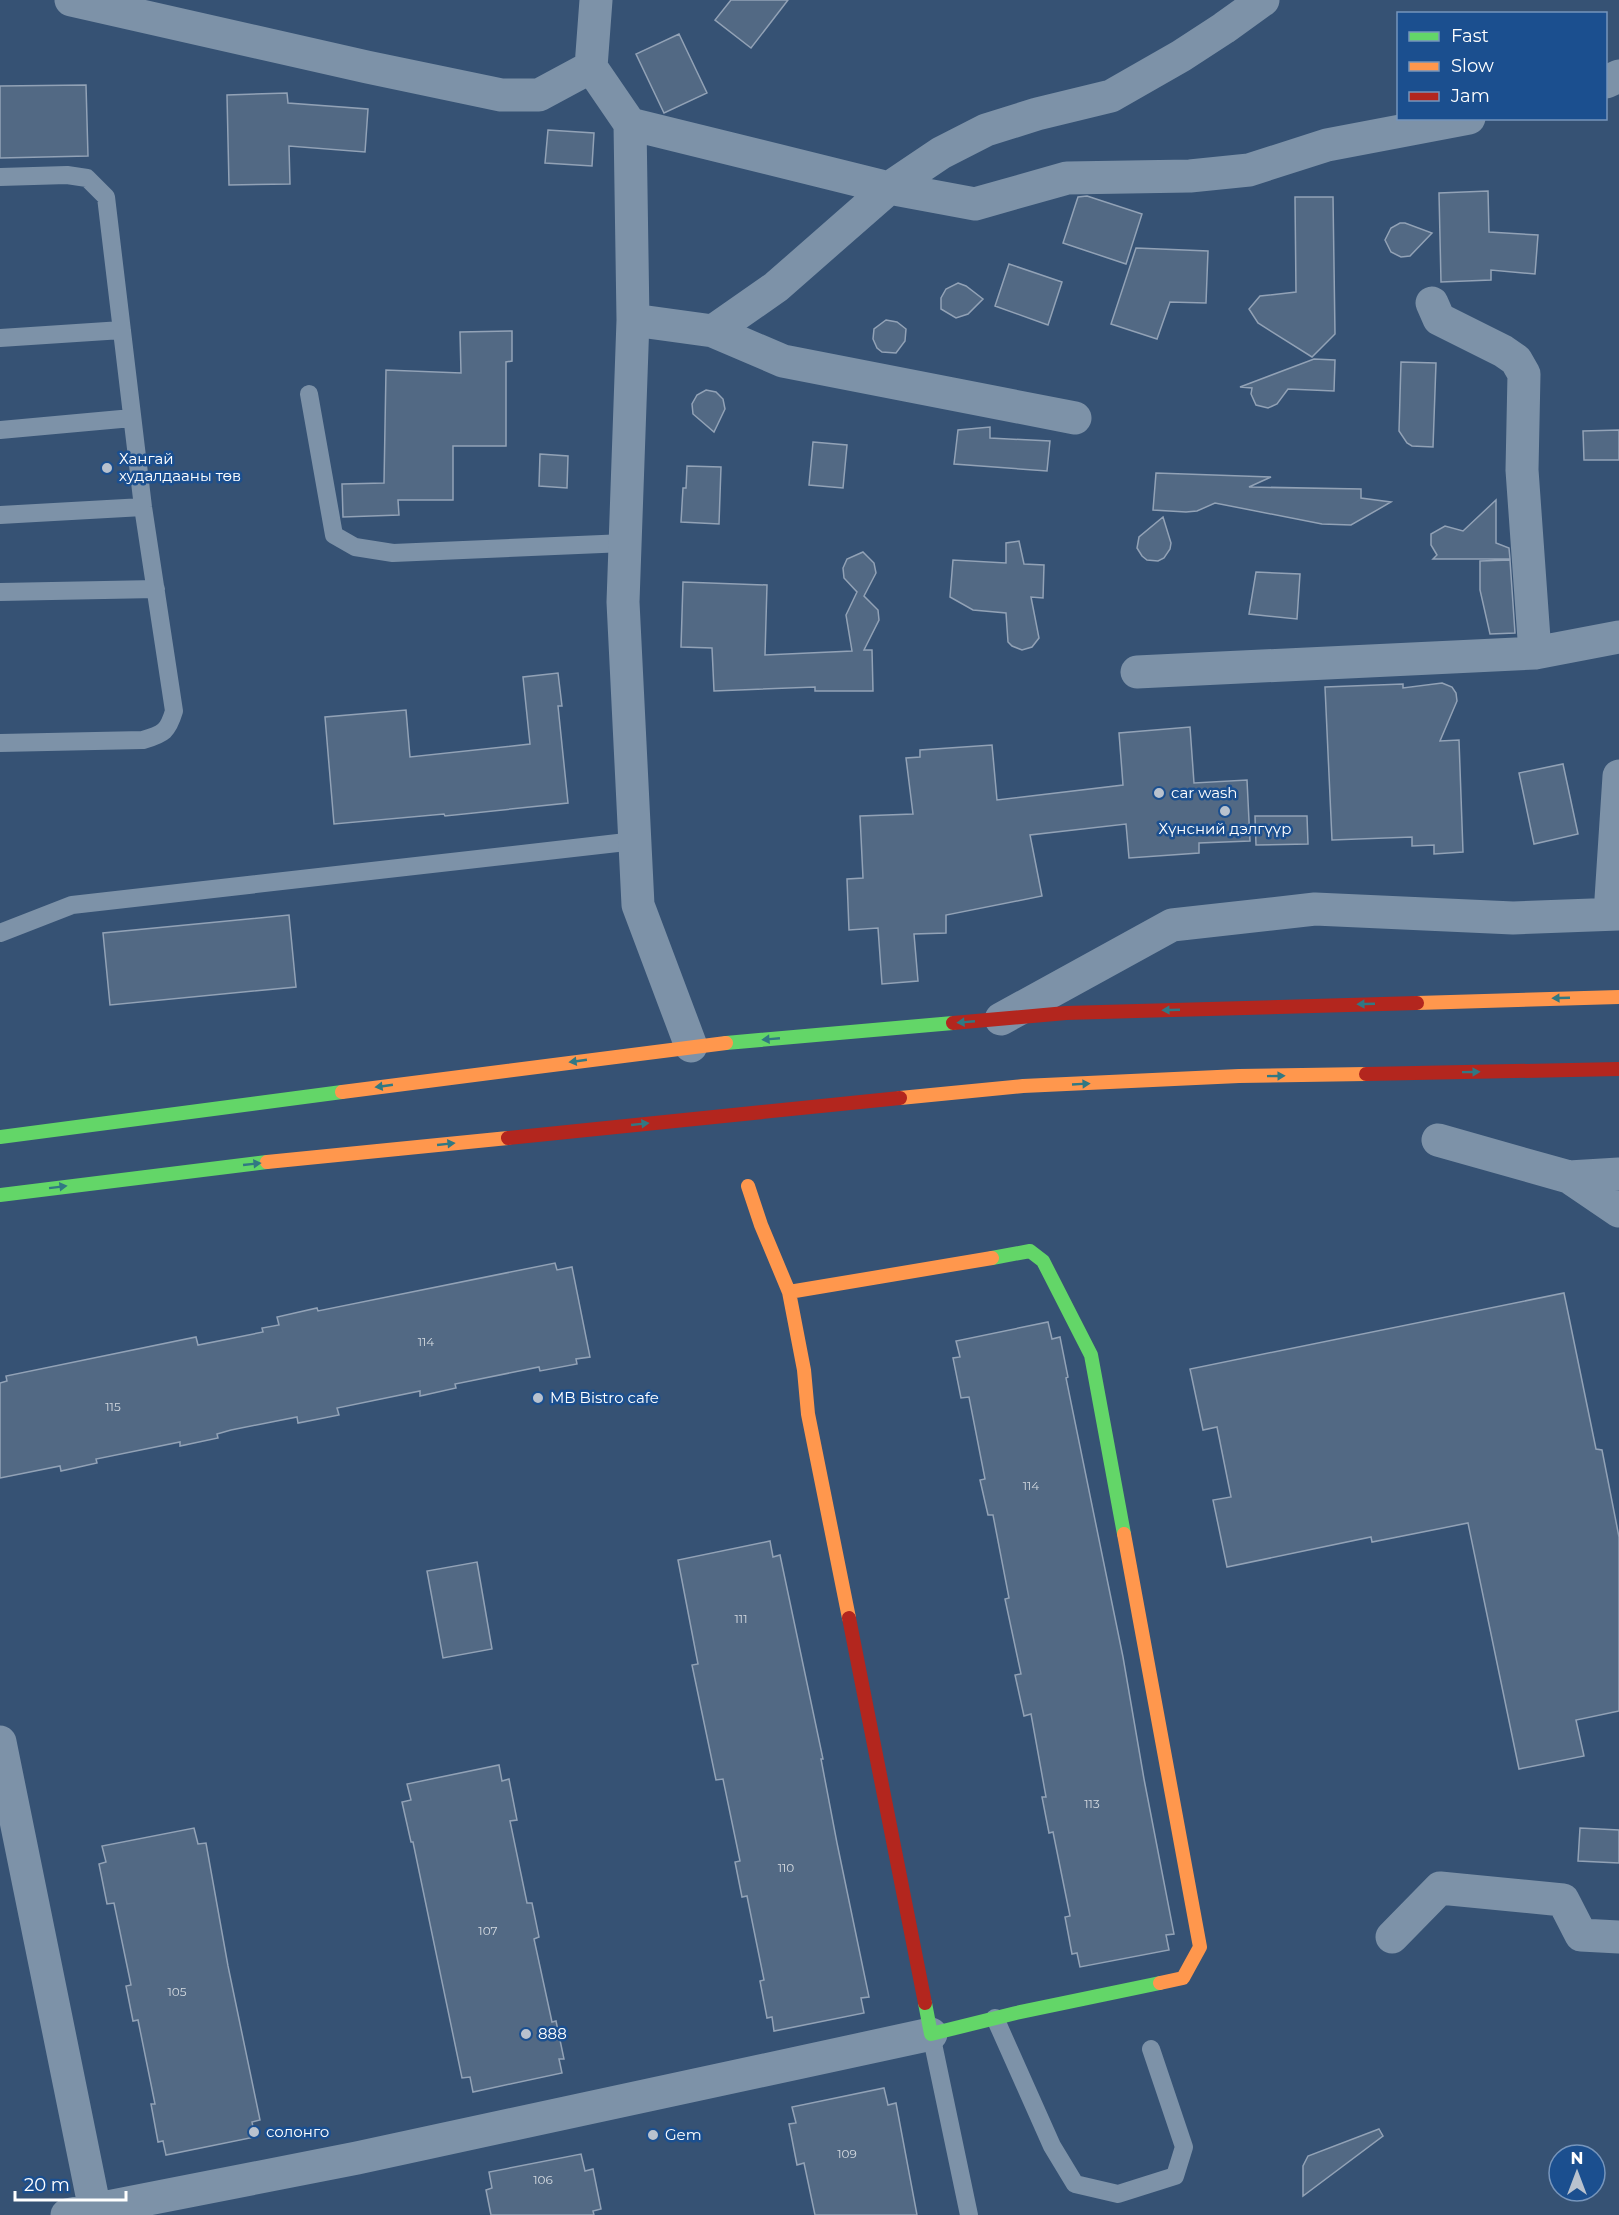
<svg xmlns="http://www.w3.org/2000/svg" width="1619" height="2215" viewBox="0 0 1619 2215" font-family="Montserrat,sans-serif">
<rect width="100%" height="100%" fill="#365274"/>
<path fill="#526984" stroke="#92a2b6" stroke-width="1.5" d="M 731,0 L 788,0 L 751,48 L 715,20 Z
M 679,34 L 707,93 L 664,113 L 636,54 Z
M 86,85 L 88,156 L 0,158 L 0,86 Z
M 287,93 L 288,103 L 368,109 L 365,152 L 289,146 L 290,184 L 229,185 L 227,95 Z
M 548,130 L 594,133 L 592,166 L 545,163 Z
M 1488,191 L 1489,232 L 1538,235 L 1535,274 L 1491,270 L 1491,280 L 1441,282 L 1439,193 Z
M 1087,196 L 1142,214 L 1126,264 L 1063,243 L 1078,197 Z
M 1295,197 L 1333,197 L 1335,334 L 1312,357 L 1258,323 L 1249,309 L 1260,296 L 1296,292 Z
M 1400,223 L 1405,223 L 1432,233 L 1410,256 L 1401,257 L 1391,252 L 1385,240 L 1391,228 Z
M 1136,248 L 1208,251 L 1206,303 L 1170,302 L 1157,339 L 1111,324 Z
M 1009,264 L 1062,282 L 1048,325 L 995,306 Z
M 958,283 L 966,286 L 983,299 L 968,314 L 956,318 L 941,309 L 941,298 L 946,289 Z
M 886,320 L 897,322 L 906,329 L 905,341 L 896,353 L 882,352 L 877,348 L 873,339 L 874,329 Z
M 512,331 L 512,361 L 506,362 L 506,446 L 453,446 L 453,500 L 398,500 L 399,515 L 343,517 L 342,484 L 384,483 L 386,370 L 461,373 L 460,332 Z
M 1314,359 L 1335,360 L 1334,391 L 1288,389 L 1277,404 L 1268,408 L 1256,405 L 1251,394 L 1252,388 L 1240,387 Z
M 1401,362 L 1436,363 L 1433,447 L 1412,446 L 1407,443 L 1399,431 Z
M 706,390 L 716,392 L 723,399 L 725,409 L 714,432 L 693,414 L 692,404 L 697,395 Z
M 990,427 L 990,438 L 1050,441 L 1047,471 L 954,464 L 958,430 Z
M 1619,430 L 1619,460 L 1584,460 L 1583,431 Z
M 813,442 L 847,445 L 843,488 L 809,485 Z
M 540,454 L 568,456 L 567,488 L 539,486 Z
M 687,466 L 721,467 L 719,524 L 681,522 L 683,488 L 686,488 Z
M 1156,473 L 1271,477 L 1249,487 L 1361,489 L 1361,498 L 1391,502 L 1351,525 L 1322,524 L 1215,503 L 1197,511 L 1186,512 L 1153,510 Z
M 1496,500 L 1496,543 L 1509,548 L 1510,559 L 1433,559 L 1437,555 L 1431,545 L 1431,534 L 1445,526 L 1463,531 Z
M 1163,517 L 1171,543 L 1170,549 L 1164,558 L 1158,561 L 1147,560 L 1142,556 L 1137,548 L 1139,537 Z
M 1019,541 L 1024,564 L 1044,565 L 1043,598 L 1031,597 L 1039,638 L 1032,647 L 1022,650 L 1012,646 L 1008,642 L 1006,613 L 973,610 L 950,597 L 953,560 L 1006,563 L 1006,543 Z
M 863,552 L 874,563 L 876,573 L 864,596 L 878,610 L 879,620 L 864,650 L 872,650 L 873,691 L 815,691 L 815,687 L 714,691 L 712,648 L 681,647 L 683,582 L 767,585 L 765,655 L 852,651 L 846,615 L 857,592 L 844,578 L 843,568 L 847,559 Z
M 1510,560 L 1515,633 L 1490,634 L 1480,590 L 1480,561 Z
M 1256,572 L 1300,574 L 1297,619 L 1249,614 Z
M 558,673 L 562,706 L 558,706 L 568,803 L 445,816 L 444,814 L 334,824 L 325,717 L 406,710 L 410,757 L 530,744 L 523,677 Z
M 1442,683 L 1452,687 L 1456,693 L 1457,701 L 1440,741 L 1459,740 L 1463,852 L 1434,854 L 1434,845 L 1412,846 L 1412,837 L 1332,840 L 1325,687 L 1403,684 L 1403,688 Z
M 1190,727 L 1194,783 L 1247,780 L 1250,841 L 1199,843 L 1199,853 L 1129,858 L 1126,824 L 1030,835 L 1042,896 L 946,915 L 946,933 L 914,934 L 918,981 L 882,984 L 878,928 L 849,930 L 847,879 L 863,878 L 860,816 L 913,814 L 906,758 L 920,757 L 920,750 L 992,745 L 997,800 L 1123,785 L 1119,733 Z
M 1563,764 L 1578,834 L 1534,844 L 1519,773 Z
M 1255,816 L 1307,816 L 1308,844 L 1256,845 Z
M 289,915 L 296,987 L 110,1005 L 103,933 Z
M 555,1263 L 557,1270 L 572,1267 L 590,1357 L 576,1359 L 577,1364 L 540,1371 L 539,1367 L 455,1384 L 456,1388 L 420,1396 L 420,1391 L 337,1408 L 339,1415 L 298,1423 L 297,1417 L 231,1430 L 217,1434 L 218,1438 L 180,1446 L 180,1442 L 96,1459 L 97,1463 L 61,1471 L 60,1466 L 0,1478 L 0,1383 L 7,1381 L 6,1376 L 196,1337 L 198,1345 L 263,1332 L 262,1328 L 279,1325 L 277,1317 L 317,1308 L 318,1311 Z
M 1564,1293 L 1596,1449 L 1602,1450 L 1619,1537 L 1619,1711 L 1576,1720 L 1584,1756 L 1519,1769 L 1468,1523 L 1372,1542 L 1371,1537 L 1227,1567 L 1213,1500 L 1231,1497 L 1217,1427 L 1203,1430 L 1190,1369 Z
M 1048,1322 L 1052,1339 L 1060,1337 L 1068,1377 L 1066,1378 L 1123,1657 L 1144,1779 L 1174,1934 L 1166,1935 L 1169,1950 L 1080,1967 L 1077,1953 L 1072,1954 L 1065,1917 L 1070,1916 L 1053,1832 L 1049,1833 L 1042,1797 L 1046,1797 L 1031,1714 L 1024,1716 L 1015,1675 L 1021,1674 L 1005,1599 L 1009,1598 L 993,1515 L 988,1515 L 980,1480 L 985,1479 L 969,1397 L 961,1398 L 953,1358 L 960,1357 L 956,1341 Z
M 770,1541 L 773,1557 L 780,1555 L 823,1759 L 821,1759 L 837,1843 L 869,1997 L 861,1998 L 864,2013 L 774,2031 L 772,2017 L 767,2018 L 760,1981 L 764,1980 L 747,1896 L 742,1897 L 735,1862 L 740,1861 L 723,1779 L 716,1780 L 692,1665 L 698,1664 L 678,1560 Z
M 477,1562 L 492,1649 L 443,1658 L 427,1571 Z
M 499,1765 L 502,1781 L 509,1779 L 517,1820 L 510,1821 L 527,1903 L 532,1903 L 539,1937 L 534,1939 L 552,2022 L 556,2021 L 564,2059 L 559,2059 L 562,2073 L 473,2092 L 470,2077 L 462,2078 L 413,1842 L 411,1842 L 402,1802 L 411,1800 L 407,1784 Z
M 194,1828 L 198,1844 L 206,1843 L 228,1966 L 260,2120 L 252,2122 L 255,2137 L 166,2155 L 163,2141 L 158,2142 L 151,2104 L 155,2104 L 138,2020 L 133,2021 L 126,1986 L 131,1985 L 114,1903 L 107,1904 L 99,1864 L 106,1862 L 102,1846 Z
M 1580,1828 L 1619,1830 L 1619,1863 L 1578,1861 Z
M 884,2088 L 888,2105 L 896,2103 L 917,2215 L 815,2215 L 804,2163 L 797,2165 L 789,2124 L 796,2123 L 792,2107 Z
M 1379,2129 L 1383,2136 L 1303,2196 L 1303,2166 L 1308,2156 Z
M 581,2154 L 585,2171 L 593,2169 L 601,2209 L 593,2211 L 594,2215 L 491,2215 L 486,2190 L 492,2188 L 489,2172 Z"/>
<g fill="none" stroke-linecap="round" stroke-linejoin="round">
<path stroke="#7d92a8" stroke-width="18" d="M 0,177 L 67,175 L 87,178 L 106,197 L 143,507 L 174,711 C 168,731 164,734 143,740 L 0,743
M 0,338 L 122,330
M 309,394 L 334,535 L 355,547 L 393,553 L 625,543
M 0,430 L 132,418
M 0,515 L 143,507
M 0,592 L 156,589
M 0,933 L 72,905 L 635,841
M 995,2018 L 1052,2146 L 1075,2184 L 1118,2194 L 1175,2176 L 1184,2147 L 1151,2049
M 931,2034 L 969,2215"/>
<path stroke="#7d92a8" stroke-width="33" d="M 71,0 L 367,67 L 501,95 L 539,95 L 591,67
M 596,0 L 591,67 L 630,124 L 633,320 L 623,602 L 638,905 L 691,1046
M 1606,82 L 1619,76
M 630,124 L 889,188 L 975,204 L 1067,178 L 1190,176 L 1249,170 L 1327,145 L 1469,118
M 1432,303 L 1439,319 L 1503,351 L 1516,360 L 1524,374 L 1522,470 L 1535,653 L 1619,637
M 633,320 L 713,331 L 776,287 L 889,188 L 941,153 L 986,130 L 1037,114 L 1111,96 L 1181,56 L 1224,28 L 1263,0
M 713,331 L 783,361 L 1075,418
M 1137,672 L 1535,653
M 1610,914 L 1619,776
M 1001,1019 L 1172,925 L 1315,909 L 1513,918 L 1619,914
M 1438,1140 L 1569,1177 L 1619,1211
M 1569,1177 L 1619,1174
M 0,1742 L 95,2210
M 1392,1937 L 1440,1888 L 1563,1900 L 1581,1935 L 1619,1937
M 67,2215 L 357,2158 L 931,2034"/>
<path stroke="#63d668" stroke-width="14" d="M 726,1043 L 953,1023
M 0,1137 L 342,1092
M 0,1195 L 267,1162
M 992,1258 L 1030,1251 L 1043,1261 L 1091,1355 L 1124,1534
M 925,2003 L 931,2034 L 1016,2013 L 1160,1983"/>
<path stroke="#ff974d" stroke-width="14" d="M 1417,1003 L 1619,997
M 342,1092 L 726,1043
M 900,1098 L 1023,1086 L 1239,1076 L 1366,1074
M 267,1162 L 508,1138
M 748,1186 L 761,1225 L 789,1292 L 804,1370 L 808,1414 L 849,1618
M 789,1292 L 992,1258
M 1124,1534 L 1200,1947 L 1183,1978 L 1160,1983"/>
<path stroke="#b3261e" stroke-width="14" d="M 953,1023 L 1066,1013 L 1417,1003
M 1366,1074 L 1619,1069
M 508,1138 L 900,1098
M 849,1618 L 925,2003"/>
</g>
<defs><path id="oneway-solid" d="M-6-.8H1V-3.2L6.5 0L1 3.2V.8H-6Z" transform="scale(1.5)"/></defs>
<g fill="#317883">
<use href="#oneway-solid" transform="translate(1561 998) rotate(178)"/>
<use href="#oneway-solid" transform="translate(1366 1004) rotate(178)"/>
<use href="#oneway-solid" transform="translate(1171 1010) rotate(178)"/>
<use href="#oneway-solid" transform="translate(966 1022) rotate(175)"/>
<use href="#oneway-solid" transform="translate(771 1039) rotate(175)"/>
<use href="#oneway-solid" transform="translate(578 1061) rotate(172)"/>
<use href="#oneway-solid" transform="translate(1471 1072) rotate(-1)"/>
<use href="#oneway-solid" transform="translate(1276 1076) rotate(-1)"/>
<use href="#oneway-solid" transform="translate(1081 1084) rotate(-3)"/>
<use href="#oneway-solid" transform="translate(384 1086) rotate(172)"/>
<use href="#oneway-solid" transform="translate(640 1124) rotate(-6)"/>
<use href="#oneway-solid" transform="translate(446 1144) rotate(-6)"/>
<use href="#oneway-solid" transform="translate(252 1164) rotate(-6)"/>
<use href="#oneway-solid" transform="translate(58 1187) rotate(-7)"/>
</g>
<g fill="#b9c2ce" stroke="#1b4f8f" stroke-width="2">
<circle cx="107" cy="468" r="6"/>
<circle cx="1159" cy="793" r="6"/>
<circle cx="1225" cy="811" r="6"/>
<circle cx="538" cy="1398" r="6"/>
<circle cx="526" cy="2034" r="6"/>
<circle cx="254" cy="2132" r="6"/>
<circle cx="653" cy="2135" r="6"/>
</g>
<g text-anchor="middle" stroke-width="5" stroke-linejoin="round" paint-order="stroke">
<g font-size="12" fill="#d4dae0">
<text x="426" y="1346">114</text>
<text x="113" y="1411">115</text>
<text x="1031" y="1490">114</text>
<text x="741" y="1623">111</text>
<text x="1092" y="1808">113</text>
<text x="786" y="1872">110</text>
<text x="488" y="1935">107</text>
<text x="177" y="1996">105</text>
<text x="847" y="2158">109</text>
<text x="543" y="2184">106</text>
</g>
<g font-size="15" fill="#fff" stroke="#1b4f8f" text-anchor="start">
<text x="119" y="464">Хангай<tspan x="119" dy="17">худалдааны төв</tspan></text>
<text x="1171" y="798">car wash</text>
<text x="1225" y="834" text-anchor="middle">Хүнсний дэлгүүр</text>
<text x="550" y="1403">MB Bistro cafe</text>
<text x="538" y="2039">888</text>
<text x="266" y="2137">солонго</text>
<text x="665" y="2140">Gem</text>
</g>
</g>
<rect x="1397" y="12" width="210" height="108" fill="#1b4f8f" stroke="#7695bc" stroke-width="1.5"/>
<rect x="1409" y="32" width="30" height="9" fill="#63d668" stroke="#7695bc" stroke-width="1.5"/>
<text x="1451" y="42" font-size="18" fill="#ffffff">Fast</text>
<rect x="1409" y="62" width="30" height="9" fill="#ff974d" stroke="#7695bc" stroke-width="1.5"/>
<text x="1451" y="72" font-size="18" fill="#ffffff">Slow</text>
<rect x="1409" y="92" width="30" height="9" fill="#b3261e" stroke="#7695bc" stroke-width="1.5"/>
<text x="1451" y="102" font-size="18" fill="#ffffff">Jam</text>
<g transform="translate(1577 2173)"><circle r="28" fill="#1b4f8f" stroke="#7695bc" stroke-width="1.5"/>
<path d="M0-4.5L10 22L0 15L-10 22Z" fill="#b9c2ce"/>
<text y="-9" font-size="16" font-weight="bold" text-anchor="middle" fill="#ffffff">N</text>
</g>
<path d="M15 2191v9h111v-9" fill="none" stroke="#ffffff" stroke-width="3"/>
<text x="24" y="2191" font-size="18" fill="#ffffff" stroke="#1b4f8f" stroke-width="4.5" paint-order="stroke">20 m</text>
</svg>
